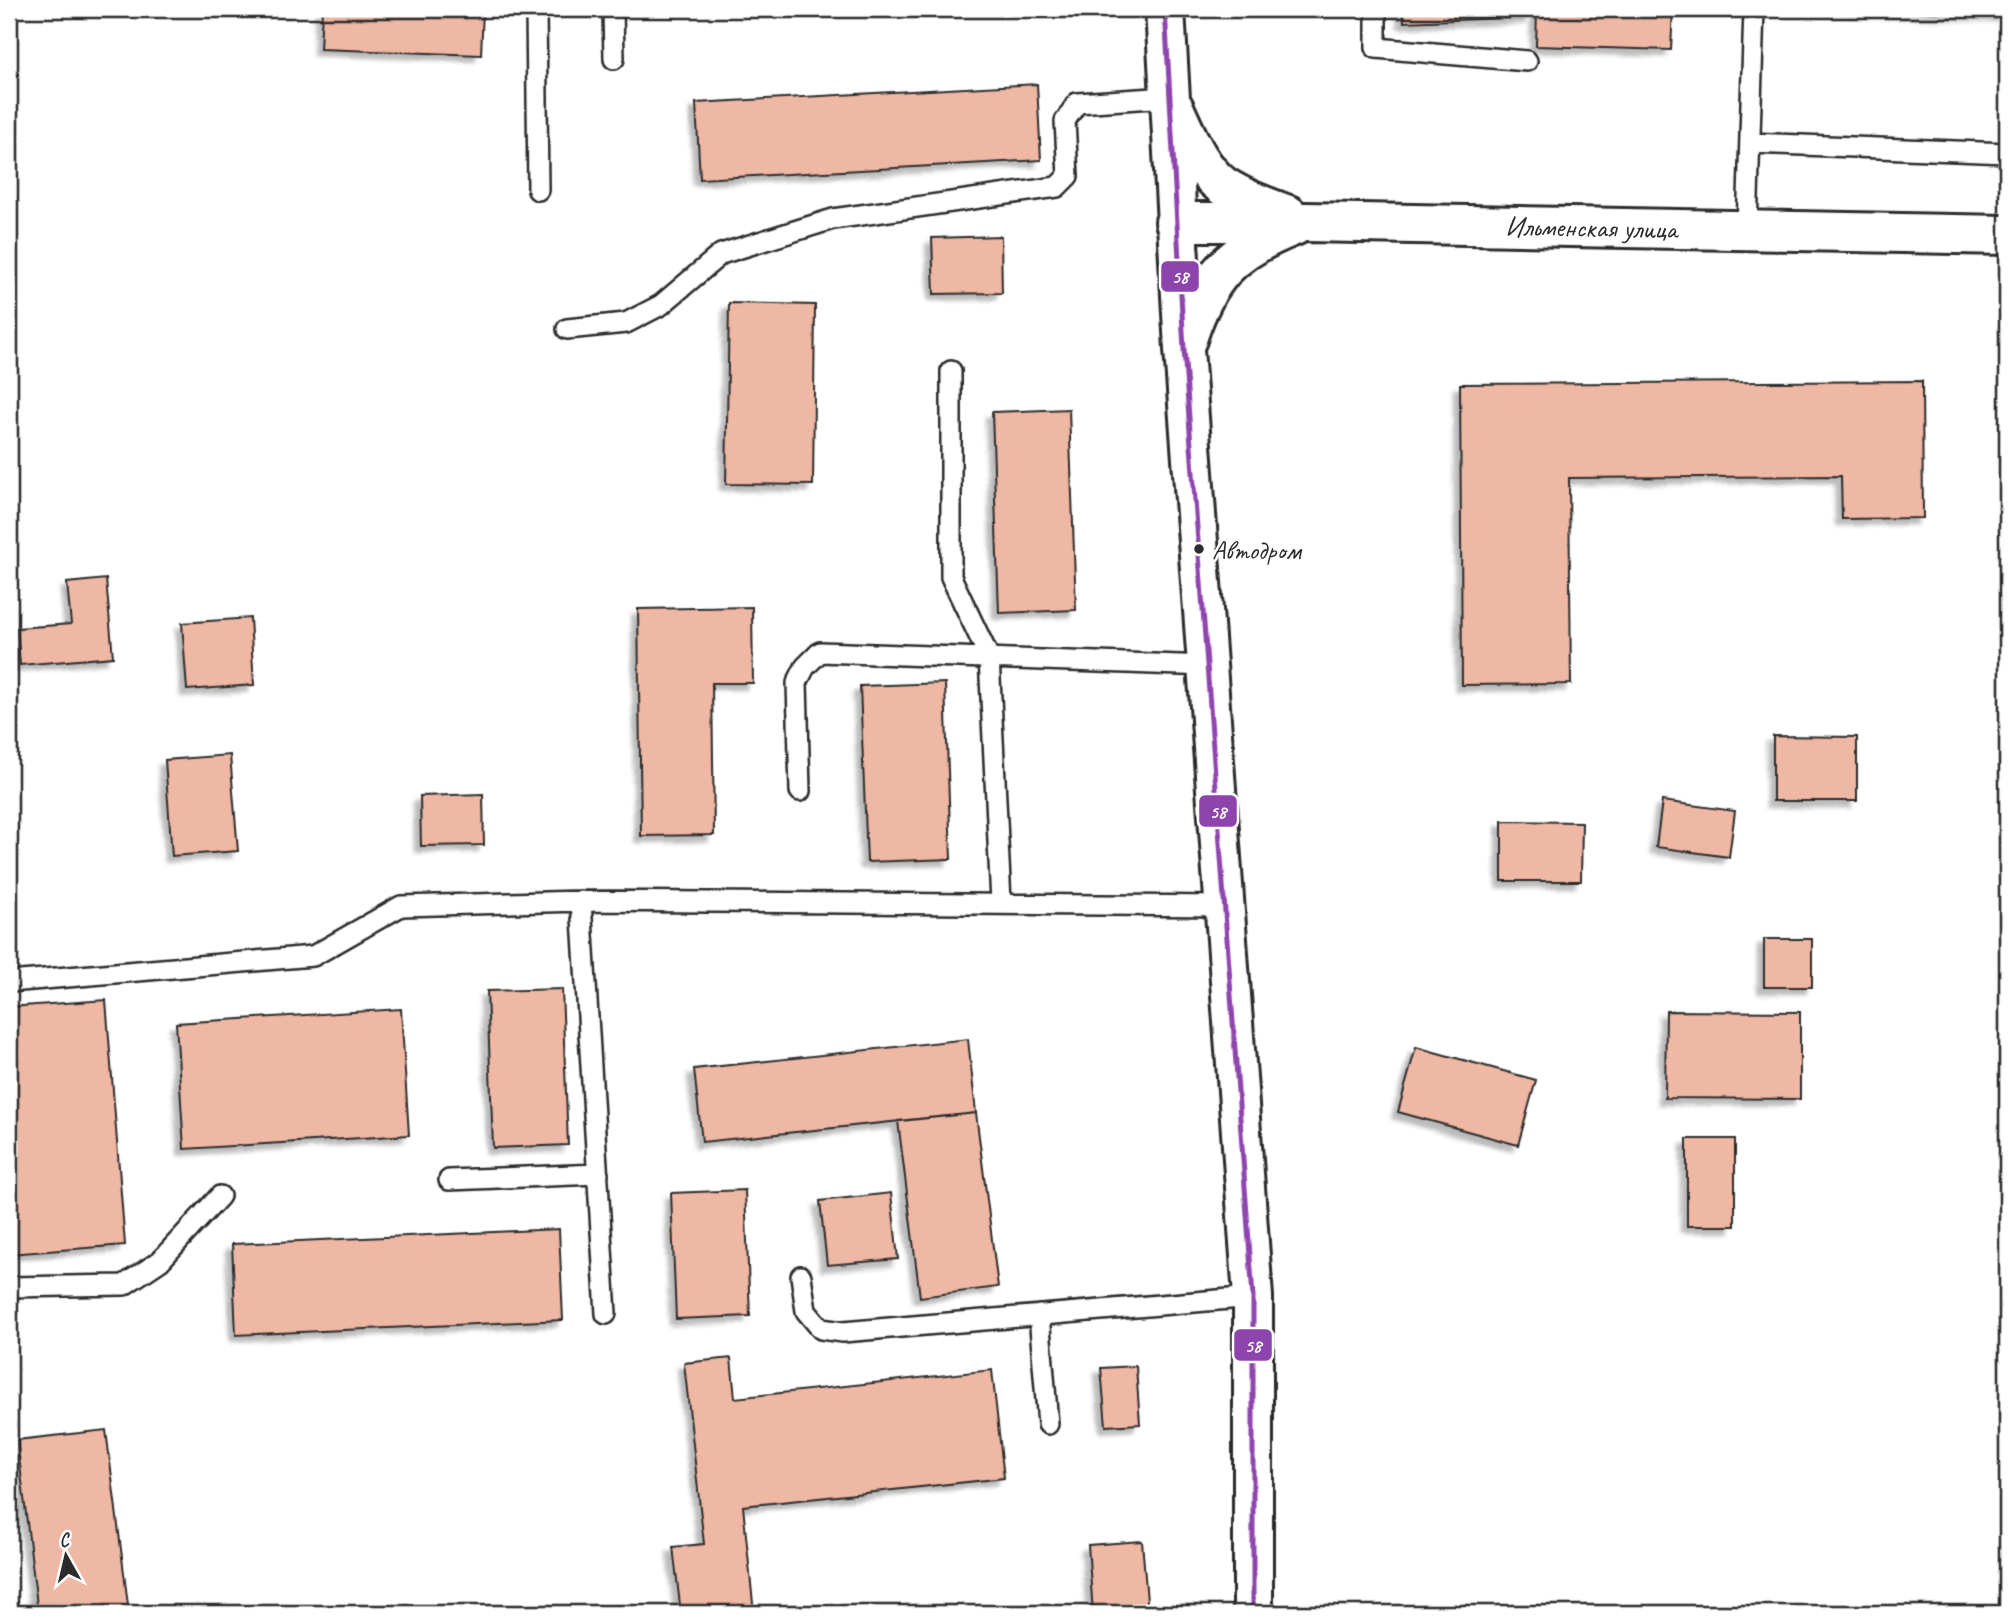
<svg xmlns="http://www.w3.org/2000/svg" width="2016" height="1622" viewBox="0 0 2016 1622" font-family="Caveat,sans-serif">
<defs>
<filter id="shadow"><feDropShadow dx="-6" dy="6" stdDeviation="2" flood-color="#0004"/></filter>
</defs>
<rect width="100%" height="100%" fill="#fff"/>
<filter id="ink" filterUnits="userSpaceOnUse"><feTurbulence type="fractalNoise" baseFrequency=".0143" numOctaves="2"/><feDisplacementMap in="SourceGraphic" scale="14" xChannelSelector="R" yChannelSelector="G"/><feConvolveMatrix kernelMatrix="1 2 1 2 8 2 1 2 1" color-interpolation-filters="sRGB"/></filter>
<g filter="url(#ink)">
<path fill="#efb8a4" stroke="#2b2b2b" stroke-width="2" filter="url(#shadow)" d="M 322,9 L 483,9 L 481,55 L 320,49 Z
M 1403,9 L 1531,9 L 1531,17 L 1404,22 Z
M 1537,9 L 1673,9 L 1671,50 L 1536,46 Z
M 1830,9 L 2007,9 L 2007,15 Z
M 1037,84 L 1041,160 L 700,179 L 696,103 Z
M 1001,236 L 1002,293 L 934,294 L 932,238 Z
M 729,303 L 815,305 L 813,485 L 726,484 Z
M 1922,381 L 1923,518 L 1842,519 L 1841,476 L 1569,478 L 1571,684 L 1462,685 L 1460,384 Z
M 1069,409 L 1076,610 L 999,613 L 992,412 Z
M 106,579 L 113,657 L 20,665 L 17,628 L 71,624 L 67,583 Z
M 752,607 L 753,683 L 712,683 L 714,835 L 641,836 L 638,609 Z
M 250,618 L 254,685 L 187,690 L 182,623 Z
M 945,683 L 951,859 L 867,862 L 860,686 Z
M 1773,736 L 1857,737 L 1857,801 L 1773,801 Z
M 230,755 L 238,851 L 172,856 L 165,760 Z
M 483,794 L 484,845 L 421,846 L 420,796 Z
M 1662,801 L 1735,811 L 1729,857 L 1656,847 Z
M 1502,821 L 1582,822 L 1581,881 L 1502,881 Z
M 1764,939 L 1812,939 L 1812,987 L 1764,987 Z
M 562,989 L 568,1145 L 493,1148 L 487,991 Z
M 106,1000 L 125,1245 L 9,1254 L 9,1007 Z
M 401,1009 L 409,1135 L 184,1149 L 176,1023 Z
M 1666,1011 L 1800,1012 L 1800,1099 L 1665,1098 Z
M 968,1039 L 976,1113 L 702,1142 L 694,1069 Z
M 1416,1047 L 1536,1080 L 1518,1145 L 1398,1112 Z
M 976,1113 L 998,1287 L 920,1297 L 898,1121 Z
M 1687,1139 L 1735,1139 L 1735,1226 L 1687,1226 Z
M 745,1190 L 750,1316 L 676,1319 L 671,1193 Z
M 891,1193 L 898,1259 L 827,1265 L 820,1201 Z
M 559,1229 L 563,1320 L 236,1335 L 232,1244 Z
M 731,1358 L 735,1398 L 992,1370 L 1004,1478 L 743,1506 L 754,1613 L 681,1613 L 673,1547 L 704,1544 L 684,1363 Z
M 1136,1366 L 1140,1424 L 1106,1426 L 1101,1368 Z
M 106,1430 L 129,1613 L 38,1613 L 17,1440 Z
M 1142,1541 L 1148,1613 L 1093,1613 L 1088,1545 Z"/>
<g fill="none" stroke-linecap="round" stroke-linejoin="round">
<g stroke="#2b2b2b" stroke-width="24">
<path id="service" d="M 536,9 L 538,190
M 613,9 L 614,59
M 1376,9 L 1376,48 L 1527,61
M 1750,143 L 2007,153
M 1747,229 L 1754,9
M 567,329 L 626,323 L 661,305 L 721,254 L 833,219 L 1057,187 L 1068,176 L 1065,121 L 1077,103 L 1169,97
M 951,371 L 951,577 L 989,657 L 1001,902
M 800,791 L 797,683 L 805,667 L 820,652 L 1208,666
M 581,901 L 606,1314
M 9,982 L 313,956 L 401,906 L 581,901 L 1225,906
M 449,1180 L 598,1174
M 801,1276 L 806,1311 L 821,1329 L 843,1332 L 1253,1297
M 9,1287 L 124,1285 L 160,1261 L 220,1196
M 1039,1315 L 1048,1424"/>
</g>
<g stroke="#2b2b2b" stroke-width="44">
<path id="secondary" d="M 1165,9 L 1184,349 L 1253,1297 L 1253,1613
M 1174,108 C 1186,134 1199,168 1223,186 C 1243,199 1266,207 1288,215
M 1175,222 L 1306,222 L 2007,235
M 1187,339 C 1207,276 1232,250 1294,226"/>
</g>
<use href="#service" stroke="#fff" stroke-width="19"/>
<use href="#secondary" stroke="#fff" stroke-width="38"/>
<g stroke="#fff" stroke-width="10">
<path id="bus-1" d="M 1165,9 L 1184,349 L 1253,1297 L 1253,1613"/>
</g>
<use href="#bus-1" stroke="#8e44ad" stroke-width="5"/>
</g>
</g>
<circle fill="#2b2b2b" stroke="#fff" stroke-width="2.5" cx="1199" cy="549" r="6"/>
<g text-anchor="middle" stroke-width="5" stroke-linejoin="round" paint-order="stroke">
<g font-size="26" fill="#2b2b2b" stroke="#fff" text-anchor="start">
<text x="1212" y="559">Автодром</text>
</g>
<g font-size="28" fill="#2b2b2b" stroke="#fff">
<text transform="translate(1591 227) rotate(1)" y="10">Ильменская улица</text>
</g>
</g>
<g stroke="#fff" stroke-width="2.5">
<rect x="1160" y="260" width="40" height="33" rx="7" fill="#8e44ad"/>
<rect x="1198" y="794" width="40" height="34" rx="7" fill="#8e44ad"/>
<rect x="1233" y="1328" width="40" height="34" rx="7" fill="#8e44ad"/>
</g>
<g font-size="19" text-anchor="middle" font-weight="bold" fill="#fff">
<text x="1180" y="283">58</text>
<text x="1218" y="818">58</text>
<text x="1253" y="1352">58</text>
</g>
<rect width="2016" height="1622" fill="none" stroke="#fff" stroke-width="35"/>
<rect x="18" y="18" width="1981" height="1587" fill="none" stroke="#2b2b2b" stroke-width="2.5" filter="url(#ink)"/>
<g transform="translate(66 1556) rotate(352)" stroke="#ffffff" stroke-width="5" paint-order="stroke">
<path d="M0-5L12 26L0 18L-12 26Z" fill="#2b2b2b"/>
<text y="-10" font-size="19" font-weight="bold" text-anchor="middle" fill="#2b2b2b">С</text>
</g>
</svg>
